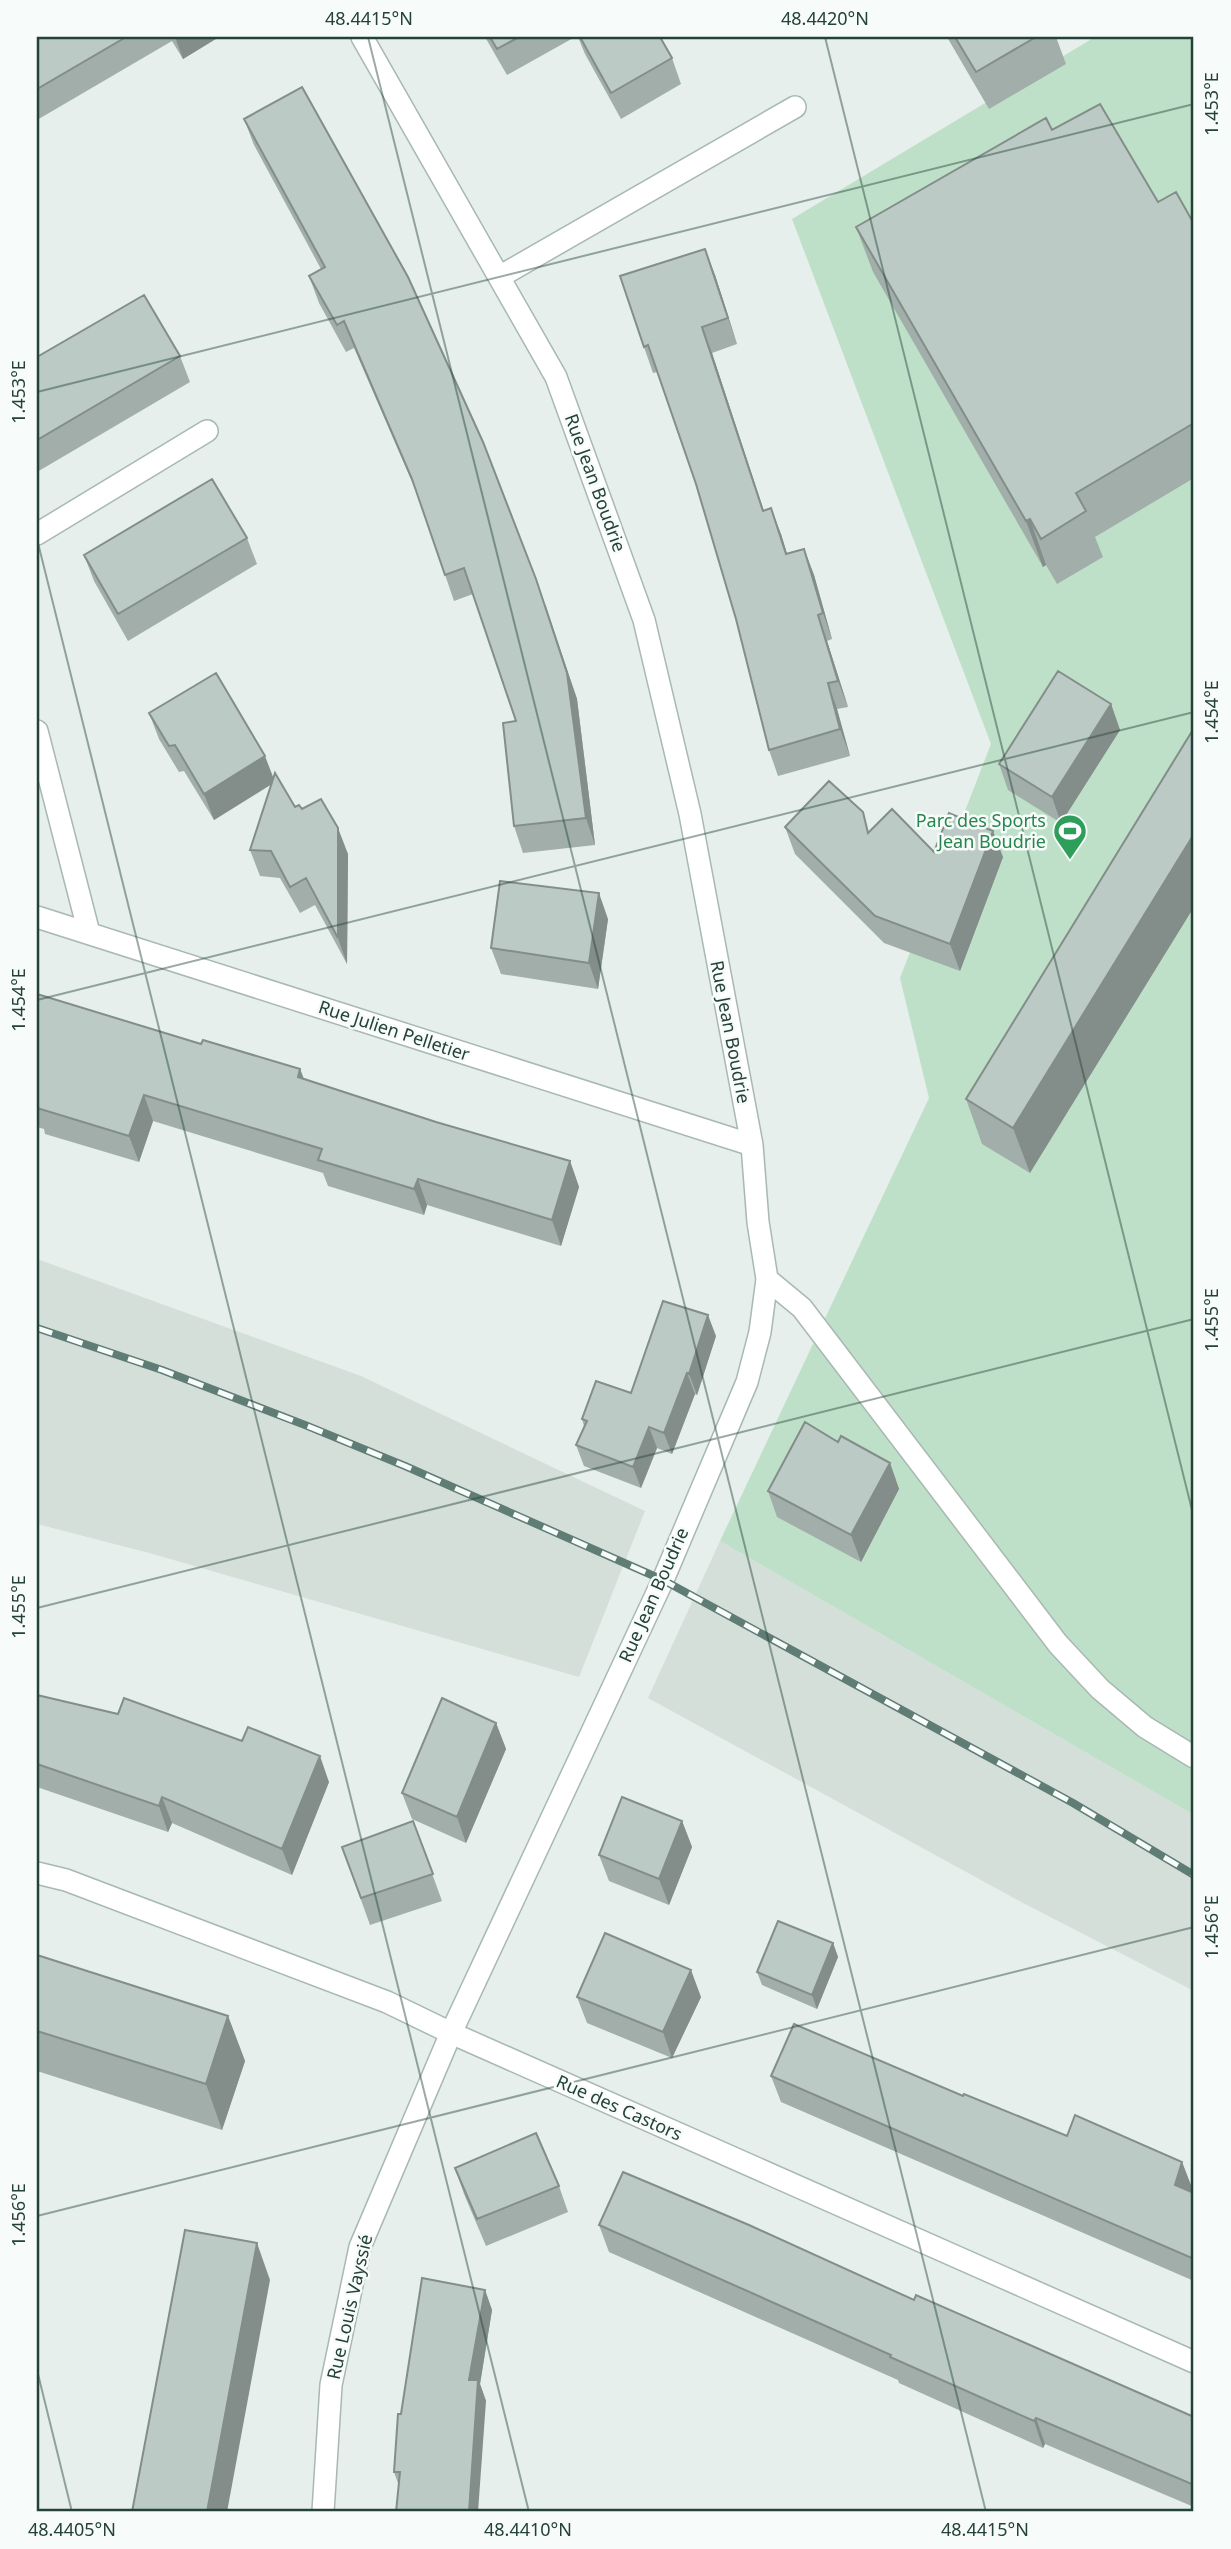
<svg xmlns="http://www.w3.org/2000/svg" width="1231" height="2549" viewBox="0 0 1231 2549" font-family="'Noto Sans',sans-serif">
<rect width="100%" height="100%" fill="#e6efeb"/>
<path fill="#d4dfda" d="M 37,1259 L 361,1376 L 645,1511 L 579,1677 L 153,1554 L 37,1524 Z
M 720,1541 L 1194,1815 L 1194,1991 L 1025,1904 L 648,1698 Z"/>
<path fill="#bfe0c8" d="M 1095,37 L 1194,37 L 1194,1815 L 720,1541 L 929,1098 L 900,978 L 991,744 L 792,219 Z"/>
<g fill="none" stroke-linecap="round" stroke-linejoin="round">
<g stroke="#a8b8b2" stroke-width="24">
<path id="minor" d="M 499,277 L 795,107
M 37,534 L 207,431
M 37,731 L 89,933
M 37,917 L 752,1145
M 767,1279 L 802,1308 L 1058,1644 L 1100,1689 L 1145,1727 L 1194,1757
M 37,1873 L 66,1880 L 387,2002 L 451,2033 L 1194,2362
M 323,2512 L 331,2385 L 360,2247 L 451,2033 L 663,1580 L 747,1382 L 760,1332 L 767,1279 L 758,1222 L 752,1145 L 690,814 L 644,620 L 556,377 L 362,37"/>
</g>
<use href="#minor" stroke="#fff" stroke-width="21"/>
<g stroke="#5f7d75" stroke-width="8">
<path id="rail" d="M 37,1328 L 162,1370 L 305,1425 L 405,1466 L 663,1580 L 1073,1803 L 1194,1875"/>
</g>
<use href="#rail" stroke="#f7fbf9" stroke-width="5" stroke-dasharray="16" stroke-linecap="butt"/>
</g>
<path fill="#a1aea9" d="M 37,37 L 219,37 L 183,59 L 172,41 L 37,120 Z
M 485,37 L 575,37 L 507,75 Z
M 578,37 L 660,37 L 672,58 L 681,84 L 621,119 L 585,54 Z
M 947,37 L 1056,37 L 1066,64 L 989,109 Z
M 244,119 L 546,606 L 577,699 L 595,845 L 523,853 L 514,826 L 516,721 L 473,594 L 454,601 L 419,498 L 354,348 L 346,352 L 319,303 L 309,276 L 321,269 L 254,145 Z
M 1052,130 L 1158,202 L 1194,224 L 1194,478 L 1095,537 L 1103,557 L 1057,584 L 1046,565 L 1043,567 L 873,272 L 856,227 Z
M 715,275 L 737,344 L 712,353 L 764,511 L 781,534 L 787,554 L 804,549 L 814,575 L 832,639 L 827,641 L 848,707 L 837,709 L 850,756 L 778,776 L 769,750 L 736,619 L 696,484 L 657,372 L 653,373 L 644,347 Z
M 180,356 L 190,382 L 37,472 L 37,357 Z
M 247,538 L 257,564 L 128,641 L 94,581 L 84,555 Z
M 1111,704 L 1120,730 L 1061,823 L 1008,790 L 999,764 Z
M 149,713 L 273,779 L 295,807 L 302,809 L 348,854 L 347,964 L 315,905 L 300,913 L 280,878 L 260,876 L 250,850 L 272,784 L 214,820 L 184,771 L 179,772 L 159,739 Z
M 1194,728 L 1030,1173 L 982,1144 L 966,1099 Z
M 785,827 L 870,831 L 934,852 L 1003,857 L 960,971 L 884,943 L 795,854 Z
M 608,919 L 598,989 L 501,974 L 491,948 Z
M 37,994 L 201,1044 L 300,1069 L 304,1079 L 436,1122 L 570,1161 L 579,1187 L 561,1246 L 427,1205 L 424,1215 L 328,1186 L 323,1173 L 153,1121 L 139,1162 L 45,1134 L 44,1129 L 37,1127 Z
M 716,1336 L 697,1395 L 695,1394 L 672,1454 L 657,1448 L 641,1488 L 584,1466 L 576,1445 L 584,1426 L 582,1419 L 631,1393 Z
M 838,1442 L 890,1463 L 899,1489 L 861,1562 L 777,1517 L 768,1491 Z
M 37,1695 L 329,1782 L 292,1875 L 172,1823 L 168,1832 L 37,1787 L 37,1788 Z
M 496,1723 L 506,1749 L 466,1843 L 412,1819 L 402,1793 Z
M 413,1821 L 442,1901 L 370,1925 L 342,1847 Z
M 682,1821 L 692,1847 L 669,1905 L 609,1881 L 599,1855 Z
M 833,1943 L 838,1957 L 817,2009 L 762,1985 L 757,1972 Z
M 37,1955 L 228,2016 L 245,2061 L 222,2130 L 37,2071 Z
M 577,1997 L 701,1997 L 672,2058 L 587,2023 Z
M 771,2076 L 963,2096 L 1067,2136 L 1182,2162 L 1192,2188 L 1191,2191 L 1194,2193 L 1194,2281 L 781,2102 Z
M 455,2168 L 559,2186 L 568,2212 L 486,2246 L 464,2194 Z
M 599,2225 L 914,2300 L 1194,2417 L 1194,2507 L 1045,2444 L 1043,2448 L 899,2383 L 898,2380 L 609,2252 Z
M 485,2290 L 492,2310 L 480,2384 L 486,2401 L 399,2486 L 394,2472 L 401,2414 Z"/>
<path fill="#838d89" d="M 175,37 L 219,37 L 183,59 Z
M 705,249 L 715,275 L 737,344 L 728,318 Z
M 702,327 L 712,353 L 772,537 L 763,511 Z
M 771,508 L 781,534 L 795,580 L 786,554 Z
M 1030,519 L 1046,565 L 1043,567 L 1026,521 Z
M 804,549 L 814,575 L 832,639 L 823,613 Z
M 536,579 L 577,699 L 595,845 L 586,818 Z
M 818,615 L 827,641 L 848,707 L 838,681 Z
M 828,683 L 837,709 L 850,756 L 840,729 Z
M 1111,704 L 1120,730 L 1061,823 L 1052,797 Z
M 265,756 L 275,782 L 214,820 L 204,794 Z
M 338,828 L 348,854 L 347,964 L 338,938 Z
M 993,831 L 1003,857 L 960,971 L 950,944 Z
M 1194,834 L 1194,907 L 1030,1173 L 1013,1128 Z
M 599,893 L 608,919 L 598,989 L 589,963 Z
M 300,1069 L 310,1096 L 298,1077 Z
M 144,1095 L 153,1121 L 139,1162 L 129,1136 Z
M 570,1161 L 579,1187 L 561,1246 L 552,1220 Z
M 418,1179 L 427,1205 L 424,1215 L 414,1189 Z
M 708,1315 L 716,1336 L 697,1395 L 689,1374 Z
M 687,1373 L 695,1394 L 672,1454 L 664,1433 Z
M 649,1427 L 657,1448 L 641,1488 L 633,1467 Z
M 890,1463 L 899,1489 L 861,1562 L 851,1535 Z
M 496,1723 L 506,1749 L 466,1843 L 457,1817 Z
M 320,1756 L 329,1782 L 292,1875 L 282,1849 Z
M 162,1797 L 172,1823 L 168,1832 L 159,1806 Z
M 682,1821 L 692,1847 L 669,1905 L 659,1879 Z
M 833,1943 L 838,1957 L 817,2009 L 812,1995 Z
M 691,1970 L 701,1997 L 672,2058 L 663,2032 Z
M 228,2016 L 245,2061 L 222,2130 L 206,2084 Z
M 1182,2162 L 1192,2188 L 1184,2211 L 1175,2185 Z
M 257,2243 L 270,2280 L 227,2512 L 207,2512 Z
M 485,2290 L 492,2310 L 480,2384 L 486,2401 L 478,2512 L 469,2512 L 469,2380 Z
M 1036,2418 L 1045,2444 L 1043,2448 L 1034,2421 Z"/>
<path fill="#bbcac4" stroke="#838d89" stroke-width="2" d="M 37,37 L 126,37 L 37,89 Z
M 490,37 L 519,37 L 497,49 Z
M 580,37 L 660,37 L 672,58 L 611,93 Z
M 955,37 L 1036,37 L 976,72 Z
M 302,87 L 408,277 L 483,442 L 536,579 L 567,673 L 586,818 L 514,826 L 503,723 L 516,721 L 464,568 L 445,575 L 412,479 L 344,321 L 337,325 L 309,276 L 325,267 L 244,119 Z
M 1100,104 L 1158,202 L 1176,192 L 1194,224 L 1194,423 L 1076,493 L 1086,511 L 1041,539 L 1030,519 L 1026,521 L 856,227 L 1046,118 L 1052,130 Z
M 705,249 L 728,318 L 702,327 L 763,511 L 771,508 L 786,554 L 804,549 L 823,613 L 818,615 L 838,681 L 828,683 L 840,729 L 769,750 L 736,619 L 696,484 L 648,345 L 644,347 L 620,276 Z
M 144,295 L 180,356 L 37,440 L 37,357 Z
M 212,479 L 247,538 L 118,614 L 84,555 Z
M 1058,671 L 1111,704 L 1052,797 L 999,764 Z
M 216,673 L 265,756 L 204,794 L 175,745 L 169,746 L 149,713 Z
M 1194,728 L 1194,834 L 1013,1128 L 966,1099 Z
M 275,773 L 295,807 L 299,805 L 302,809 L 321,799 L 338,828 L 338,938 L 306,878 L 290,887 L 271,851 L 250,850 Z
M 829,781 L 863,812 L 868,833 L 892,809 L 934,852 L 949,813 L 993,831 L 950,944 L 875,916 L 785,827 Z
M 500,881 L 599,893 L 589,963 L 491,948 Z
M 37,994 L 201,1044 L 203,1040 L 300,1069 L 298,1077 L 436,1122 L 570,1161 L 552,1220 L 418,1179 L 414,1189 L 318,1160 L 322,1149 L 144,1095 L 129,1136 L 37,1108 Z
M 663,1301 L 708,1315 L 689,1374 L 687,1373 L 664,1433 L 649,1427 L 633,1467 L 576,1445 L 587,1421 L 582,1419 L 596,1381 L 631,1393 Z
M 805,1422 L 838,1442 L 841,1436 L 890,1463 L 851,1535 L 768,1491 Z
M 37,1695 L 118,1714 L 124,1698 L 242,1741 L 248,1727 L 320,1756 L 282,1849 L 162,1797 L 159,1806 L 37,1764 Z
M 442,1698 L 496,1723 L 457,1817 L 402,1793 Z
M 622,1797 L 682,1821 L 659,1879 L 599,1855 Z
M 413,1821 L 433,1874 L 361,1898 L 342,1847 Z
M 778,1921 L 833,1943 L 812,1995 L 757,1972 Z
M 605,1933 L 691,1970 L 663,2032 L 577,1997 Z
M 37,1955 L 228,2016 L 206,2084 L 37,2031 Z
M 794,2024 L 963,2096 L 964,2094 L 1067,2136 L 1075,2115 L 1182,2162 L 1175,2185 L 1194,2193 L 1194,2259 L 771,2076 Z
M 536,2133 L 559,2186 L 477,2219 L 455,2168 Z
M 623,2172 L 749,2225 L 914,2300 L 916,2295 L 1194,2417 L 1194,2485 L 1036,2418 L 1034,2421 L 890,2357 L 891,2355 L 599,2225 Z
M 185,2230 L 257,2243 L 207,2512 L 132,2512 Z
M 422,2278 L 485,2290 L 469,2380 L 478,2380 L 469,2512 L 396,2512 L 400,2472 L 394,2472 L 398,2414 L 401,2414 Z"/>
<path fill="none" stroke="#24423a" stroke-width="2" stroke-opacity="0.45" d="M 368,37 L 986,2512M 825,37 L 1194,1518M 37,392 L 1194,104M 37,539 L 529,2512M 37,1000 L 1194,712M 37,1608 L 1194,1319M 37,2216 L 1194,1927M 37,2370 L 72,2512"/>
<defs>
<g id="stadium-pin" transform="scale(1.75)"><path d="M0 17L-7.5 6A9.5 9.5 0 1 1 7.5 6Z" fill="#2e9e5b" stroke="#f7fbf9"/><path d="M0-5a6.5 5 0 1 0 0 10a6.5 5 0 1 0 0-10ZM-3.5-1.8h7v3.6h-7Z" fill="#fff"/></g>
</defs>
<g fill-rule="evenodd">
<use href="#stadium-pin" x="1070" y="831"/>
</g>
<g text-anchor="middle" stroke-width="5" stroke-linejoin="round" paint-order="stroke">
<g font-size="18" fill="#24423a" stroke="#f7fbf9">
<text transform="translate(595 483) rotate(70)" y="6">Rue Jean Boudrie</text>
<text transform="translate(394 1031) rotate(18)" y="6">Rue Julien Pelletier</text>
<text transform="translate(730 1032) rotate(79)" y="6">Rue Jean Boudrie</text>
<text transform="translate(654 1595) rotate(-66)" y="6">Rue Jean Boudrie</text>
<text transform="translate(619 2108) rotate(24)" y="6">Rue des Castors</text>
<text transform="translate(350 2307) rotate(-77)" y="6">Rue Louis Vayssié</text>
</g>
<g font-size="18" fill="#27864d" stroke="#f7fbf9" text-anchor="end">
<text x="1046" y="827">Parc des Sports<tspan x="1046" dy="21">Jean Boudrie</tspan></text>
</g>
</g>
<rect width="1231" height="2549" fill="none" stroke="#f7fbf9" stroke-width="77"/>
<rect x="38" y="38" width="1154" height="2472" fill="none" stroke="#24423a" stroke-width="2.5"/>
<g font-size="18" text-anchor="middle" fill="#24423a">
<text x="369" y="25">48.4415°N</text>
<text x="825" y="25">48.4420°N</text>
<text transform="translate(1212 104) rotate(-90)" y="6">1.453°E</text>
<text transform="translate(19 392) rotate(-90)" y="6">1.453°E</text>
<text transform="translate(1212 712) rotate(-90)" y="6">1.454°E</text>
<text transform="translate(19 1000) rotate(-90)" y="6">1.454°E</text>
<text transform="translate(1212 1320) rotate(-90)" y="6">1.455°E</text>
<text transform="translate(19 1607) rotate(-90)" y="6">1.455°E</text>
<text transform="translate(1212 1927) rotate(-90)" y="6">1.456°E</text>
<text transform="translate(19 2215) rotate(-90)" y="6">1.456°E</text>
<text x="72" y="2536">48.4405°N</text>
<text x="528" y="2536">48.4410°N</text>
<text x="985" y="2536">48.4415°N</text>
</g>
</svg>
